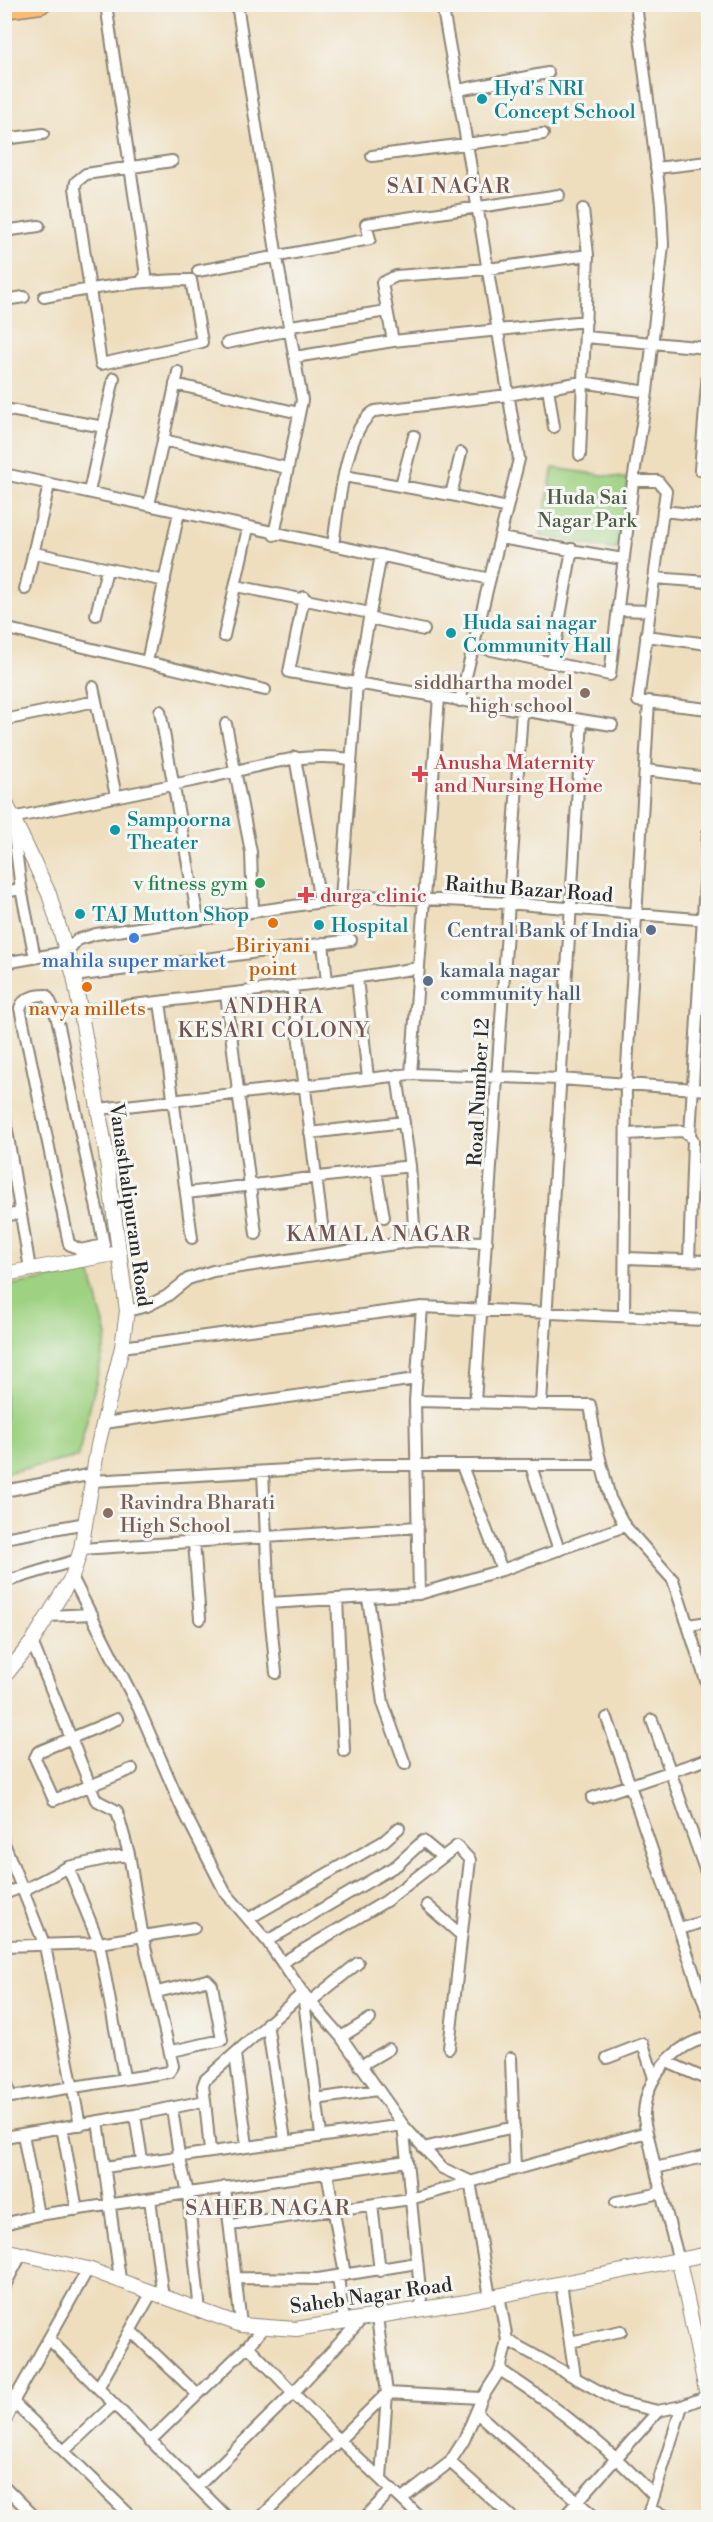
<svg xmlns="http://www.w3.org/2000/svg" width="713" height="2522" viewBox="0 0 713 2522" font-family="'Libre Bodoni',serif">
<rect width="100%" height="100%" fill="#f6f6f2"/>
<filter id="ink" filterUnits="userSpaceOnUse"><feTurbulence type="fractalNoise" baseFrequency=".0167" numOctaves="2"/><feDisplacementMap in="SourceGraphic" scale="12" xChannelSelector="R" yChannelSelector="G"/><feConvolveMatrix kernelMatrix="1 2 1 2 8 2 1 2 1" color-interpolation-filters="sRGB"/></filter>
<filter id="wash" filterUnits="userSpaceOnUse"><feTurbulence type="fractalNoise" baseFrequency=".008" numOctaves="4" result="noise"/><feDisplacementMap in="SourceGraphic" scale="24" xChannelSelector="R" yChannelSelector="G"/><feGaussianBlur stdDeviation="1.35" result="paint"/><feColorMatrix in="noise" values="0 0 0 0 0 0 0 0 0 0 0 0 0 0 0 0 0 1.4 0 .05"/><feComposite in="paint" operator="in"/></filter>
<g filter="url(#wash)">
<rect width="100%" height="100%" fill="#eedebe"/>
<path fill="#9ed181" stroke="#647e56" stroke-width="1.5" d="M 553,468 L 629,479 L 616,550 L 540,536 Z
M 90,1272 L 107,1336 L 78,1457 L 5,1473 L 5,1286 Z"/>
</g>
<g filter="url(#ink)">
<g fill="none" stroke-linecap="round" stroke-linejoin="round">
<g stroke="#8c8474" stroke-width="14">
<path id="minor" d="M 106,4 L 146,275 L 142,280
M 237,4 L 277,258 L 302,400 L 274,535
M 442,4 L 467,144 L 519,459 L 460,701
M 458,90 L 548,73
M 4,139 L 43,134
M 372,156 L 543,134
M 656,168 L 708,162
M 4,231 L 39,226
M 198,271 L 370,239 L 366,224 L 559,195
M 44,297 C 94,288 141,280 191,280 L 202,342 L 101,364 L 75,188 L 76,182 L 86,174 L 172,161
M 4,300 L 24,297
M 291,326 L 387,311
M 585,337 L 708,348
M 393,341 L 382,283 L 396,276 L 488,269 L 588,255
M 227,343 L 291,330
M 295,357 L 393,341 L 586,321
M 175,384 L 299,413
M 548,388 L 554,427
M 4,409 L 104,427
M 163,440 L 287,468
M 580,455 L 588,255 L 583,209
M 700,470 L 708,373
M 4,474 L 490,579
M 344,476 L 451,495 L 507,508
M 633,481 L 658,481 L 666,491 L 663,511
M 401,485 L 414,436
M 89,492 L 114,378
M 451,495 L 461,453
M 149,505 L 178,372
M 708,516 L 663,511 L 638,701 L 708,709
M 500,538 L 623,559
M 333,545 C 338,512 345,427 375,411 L 508,395 L 582,382 L 647,392
M 35,553 L 165,581
M 654,578 L 708,582
M 236,586 L 370,613
M 25,589 L 49,485
M 304,597 L 289,672 L 612,725
M 619,610 L 649,611
M 96,615 L 107,569
M 369,618 L 424,630
M 4,628 L 265,690
M 224,636 L 248,528
M 646,636 L 708,644
M 473,646 L 610,675 L 633,481 L 647,392 L 663,245 L 661,204 L 636,4
M 147,662 L 179,512
M 552,663 L 572,549
M 93,687 L 96,701
M 160,711 L 198,919
M 4,720 L 96,701 L 116,796
M 226,724 L 251,852 L 253,911
M 295,757 L 320,902
M 646,770 L 708,778
M 4,892 L 21,889
M 341,899 L 357,683 L 381,555
M 323,943 L 327,982
M 35,958 L 21,889 L 12,818 C 77,804 142,791 206,778 C 259,767 296,751 351,759
M 4,963 L 67,952 L 77,940 L 96,934 L 364,896 L 507,903 L 708,920
M 74,976 L 351,940
M 357,978 L 368,1078
M 292,986 L 322,1224
M 226,994 L 256,1234
M 160,1002 L 192,1238
M 82,1011 L 327,982 L 418,968
M 411,1074 L 439,697
M 397,1075 L 410,1166 L 415,1241
M 99,1109 L 411,1074 L 560,1079 L 708,1090
M 4,1113 L 30,1269
M 310,1133 L 404,1122
M 627,1134 L 682,1131 L 690,1135 L 693,1141 L 689,1260
M 690,1135 L 708,833
M 376,1170 L 384,1217
M 187,1193 L 410,1166
M 4,1216 L 20,1213
M 104,1245 L 80,1250 L 69,1244 L 20,1008 C 23,998 36,995 46,995 C 60,1011 65,1062 70,1084 C 82,1141 96,1198 106,1256
M 626,1258 L 708,1261
M 127,1311 L 147,1306 L 167,1296 L 188,1279 L 213,1271 L 415,1241 L 487,1242
M 624,1316 L 626,1083 L 649,701
M 122,1347 L 422,1307 L 704,1320
M 415,1401 L 590,1405 L 597,1447 L 610,1498 L 625,1526 L 673,1580 L 708,1687
M 475,1402 L 522,711
M 541,1404 L 582,720
M 104,1423 L 416,1379
M 462,1466 L 502,1570
M 531,1466 L 559,1550
M 263,1472 L 269,1603 L 276,1673
M 92,1481 L 376,1465 L 600,1465
M 4,1491 L 93,1474
M 4,1538 L 86,1523
M 194,1542 L 200,1619
M 81,1549 L 418,1527
M 72,1577 L 139,1709 L 181,1806 L 225,1892 L 267,1941 L 303,1993 L 341,2037 L 403,2125 L 407,2161
M 4,1582 L 77,1560
M 419,1594 L 415,1401 L 422,1307
M 368,1598 L 383,1703 L 405,1764
M 337,1599 L 344,1751
M 269,1603 L 419,1594 L 502,1570 L 625,1526
M 48,1616 L 92,1614
M 688,1625 L 708,1622
M 607,1718 L 708,2014
M 117,1719 L 38,1752 L 35,1758 L 54,1800 L 132,1769
M 652,1720 L 708,1878
M 592,1798 L 708,1759
M 4,1843 L 45,1946 L 80,2125
M 68,1867 L 99,1943 L 124,2077
M 24,1890 L 68,1867 L 129,1854
M 4,1894 L 22,1887
M 427,1905 L 461,1935
M 248,1919 L 384,1841 L 399,1828
M 680,1929 L 708,1920
M 267,1941 L 397,1865 L 423,1841 L 441,1856
M 4,1946 L 99,1943 L 194,1928
M 283,1962 L 386,1901 L 457,1846 L 470,1860 L 449,2048
M 157,1992 L 207,1980 L 212,1985 L 222,2040 L 172,2051
M 311,2001 L 358,1963
M 267,2023 L 285,2140
M 341,2037 L 370,2019
M 235,2054 L 247,2146
M 511,2058 L 515,2169
M 607,2058 L 643,2044 L 654,2078
M 667,2062 L 708,2080
M 360,2066 L 389,2049
M 4,2070 L 10,2097
M 4,2098 L 169,2072 L 173,2066 L 143,1938 L 129,1854 L 117,1811 L 96,1800 L 32,1642
M 316,2099 L 377,2090
M 205,2101 L 210,2151
M 172,2108 L 179,2155 L 188,2193 L 200,2312
M 135,2115 L 142,2160
M 98,2121 L 120,2279
M 62,2127 L 77,2210
M 23,2134 L 38,2215
M 4,2137 L 135,2115 L 205,2101 L 203,2086 L 205,2080 L 303,1993 L 321,2135
M 423,2148 L 514,2127
M 105,2167 L 403,2125 L 442,2168 L 470,2181 L 490,2297
M 655,2168 L 708,2156
M 327,2172 L 345,2275
M 225,2187 L 241,2325
M 150,2199 L 163,2298
M 616,2202 L 661,2193
M 372,2205 L 380,2271
M 4,2224 L 38,2215 L 407,2161 L 422,2309
M 231,2225 L 410,2199 L 647,2132
M 679,2261 C 669,2222 658,2184 650,2144 C 648,2135 643,2122 644,2113 C 646,2078 674,2044 708,2038
M 88,2269 L 13,2402 L 133,2518
M 338,2277 L 344,2321
M 237,2278 L 318,2279 L 417,2263
M 561,2283 L 575,2376
M 4,2287 L 22,2253
M 377,2317 L 387,2393 L 381,2478
M 264,2327 L 248,2346 L 338,2439 L 421,2518
M 131,2331 L 197,2394
M 49,2339 L 228,2518
M 507,2340 L 619,2402 L 658,2411
M 570,2342 L 621,2331
M 500,2370 C 556,2406 608,2447 654,2496
M 98,2388 L 152,2292
M 477,2413 L 596,2518
M 150,2441 L 248,2346
M 65,2450 L 114,2404
M 450,2462 L 513,2518
M 4,2486 L 36,2518
M 197,2487 L 292,2394 L 362,2319
M 402,2499 L 450,2462 L 464,2440 L 482,2398 L 500,2370 L 507,2340 L 499,2295
M 650,2510 L 672,2518
M 260,2518 L 387,2393 L 482,2398
M 364,2518 L 392,2490
M 563,2518 L 658,2411 L 682,2406 L 708,2396
M 647,2518 L 682,2406"/>
</g>
<g stroke="#8c8474" stroke-width="16">
<path id="tertiary" d="M 4,799 L 49,894 L 74,976 L 105,1146 L 127,1311 L 122,1347 L 98,1445 L 81,1549 L 72,1577 L 32,1642 L 4,1677
M 4,1274 L 120,1253
M 4,2250 L 88,2269 L 241,2325 L 296,2329 L 466,2302 L 708,2254
M 679,2261 L 708,2400
M 4,2393 L 13,2402 L 4,2421"/>
</g>
<g stroke="#8c8474" stroke-width="21">
<path id="trunk" d="M 4,9 L 41,4"/>
</g>
<use href="#minor" stroke="#fff" stroke-width="10"/>
<use href="#tertiary" stroke="#fff" stroke-width="14"/>
<use href="#trunk" stroke="#febb71" stroke-width="18"/>
</g>
</g>
<g fill="#0f9aa8" stroke="#f6f6f2" stroke-width="2">
<circle cx="482" cy="99" r="6"/>
<circle cx="451" cy="633" r="6"/>
<circle cx="115" cy="830" r="6"/>
<circle cx="80" cy="914" r="6"/>
<circle cx="319" cy="925" r="6"/>
</g>
<g fill="#8d6e63" stroke="#f6f6f2" stroke-width="2">
<circle cx="585" cy="693" r="6"/>
<circle cx="108" cy="1513" r="6"/>
</g>
<g fill="#e0444e" stroke="#f6f6f2" stroke-width="2">
<path d="M417 765h6v6h6v6h-6v6h-6v-6h-6v-6h6z"/>
<path d="M303 886h6v6h6v6h-6v6h-6v-6h-6v-6h6z"/>
</g>
<circle fill="#2e9e5b" stroke="#f6f6f2" stroke-width="2" cx="260" cy="883" r="6"/>
<g fill="#e8710a" stroke="#f6f6f2" stroke-width="2">
<circle cx="273" cy="923" r="6"/>
<circle cx="87" cy="987" r="6"/>
</g>
<g fill="#5c6f8a" stroke="#f6f6f2" stroke-width="2">
<circle cx="651" cy="930" r="6"/>
<circle cx="428" cy="981" r="6"/>
</g>
<circle fill="#3f7fe0" stroke="#f6f6f2" stroke-width="2" cx="134" cy="938" r="6"/>
<g text-anchor="middle" stroke-width="6" stroke-linejoin="round" paint-order="stroke">
<g font-size="20" fill="#0d838f" stroke="#f6f6f2" text-anchor="start">
<text x="494" y="95">Hyd's NRI<tspan x="494" dy="23">Concept School</tspan></text>
<text x="463" y="629">Huda sai nagar<tspan x="463" dy="23">Community Hall</tspan></text>
<text x="127" y="826">Sampoorna<tspan x="127" dy="23">Theater</tspan></text>
<text x="92" y="921">TAJ Mutton Shop</text>
<text x="331" y="932">Hospital</text>
</g>
<g font-size="20" fill="#4e5d45" stroke="#f6f6f2">
<text x="587" y="504">Huda Sai<tspan x="587" dy="23">Nagar Park</tspan></text>
</g>
<g font-size="20" fill="#785e54" stroke="#f6f6f2" text-anchor="end">
<text x="573" y="689">siddhartha model<tspan x="573" dy="23">high school</tspan></text>
<text x="120" y="1509" text-anchor="start">Ravindra Bharati<tspan x="120" dy="23">High School</tspan></text>
</g>
<g font-size="20" fill="#be3a42" stroke="#f6f6f2" text-anchor="start">
<text x="434" y="769">Anusha Maternity<tspan x="434" dy="23">and Nursing Home</tspan></text>
<text x="320" y="902">durga clinic</text>
</g>
<g font-size="20" fill="#27864d" stroke="#f6f6f2" text-anchor="end">
<text x="248" y="890">v fitness gym</text>
</g>
<g font-size="20" fill="#2b2b2b" stroke="#f6f6f2">
<text transform="translate(529 889) rotate(4)" y="7">Raithu Bazar Road</text>
<text transform="translate(478 1092) rotate(-87)" y="7">Road Number 12</text>
<text transform="translate(131 1205) rotate(82)" y="7">Vanasthalipuram Road</text>
<text transform="translate(371 2295) rotate(-8)" y="7">Saheb Nagar Road</text>
</g>
<g font-size="20" fill="#4e5e75" stroke="#f6f6f2" text-anchor="end">
<text x="639" y="937">Central Bank of India</text>
<text x="440" y="977" text-anchor="start">kamala nagar<tspan x="440" dy="23">community hall</tspan></text>
</g>
<g font-size="20" fill="#c56008" stroke="#f6f6f2">
<text x="273" y="952">Biriyani<tspan x="273" dy="23">point</tspan></text>
<text x="87" y="1015">navya millets</text>
</g>
<g font-size="20" fill="#366cbe" stroke="#f6f6f2">
<text x="134" y="967">mahila super market</text>
</g>
<g font-size="21" letter-spacing="1.5" fill="#715450" stroke="#f6f6f2">
<text x="449" y="193">SAI NAGAR</text>
<text x="274" y="1013">ANDHRA<tspan x="274" dy="24">KESARI COLONY</tspan></text>
<text x="379" y="1241">KAMALA NAGAR</text>
<text x="268" y="2215">SAHEB NAGAR</text>
</g>
</g>
<rect width="713" height="2522" fill="none" stroke="#f6f6f2" stroke-width="24"/>
</svg>
